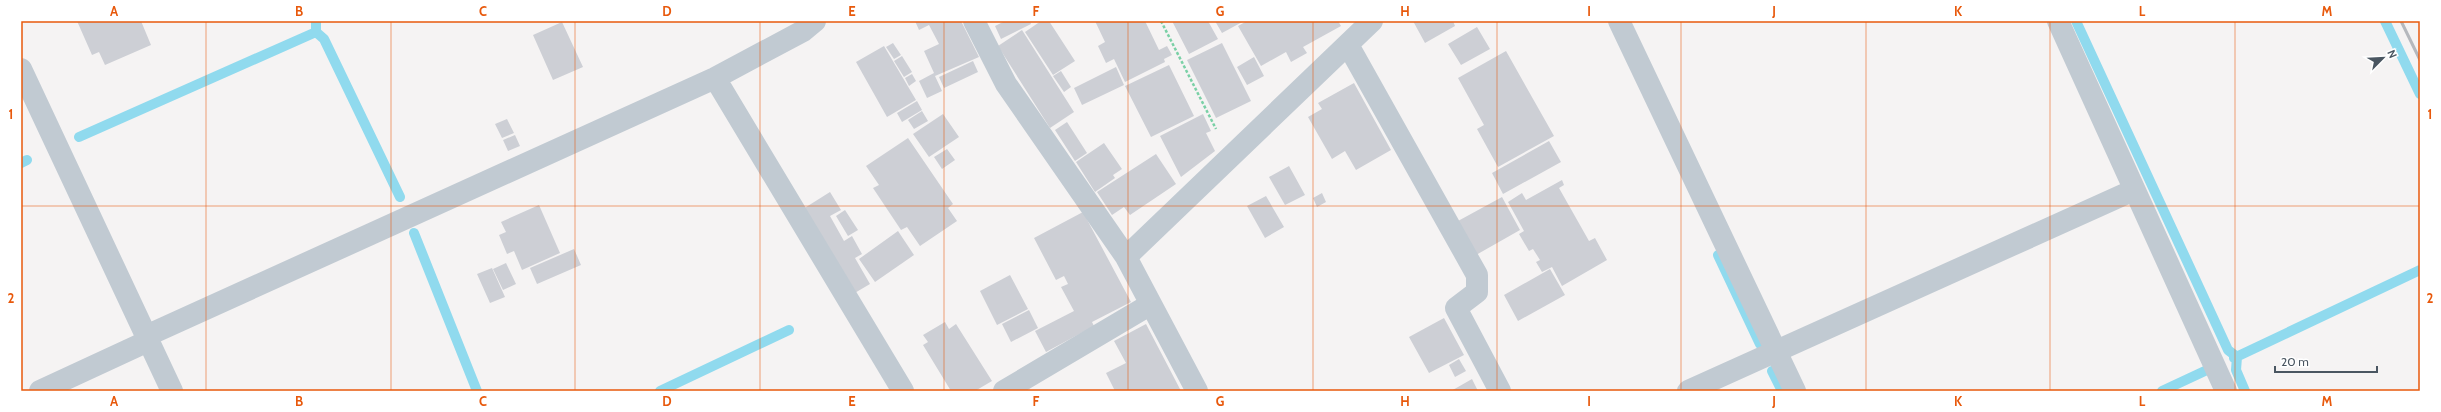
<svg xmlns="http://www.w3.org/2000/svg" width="2441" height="412" viewBox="0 0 2441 412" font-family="Cabin,sans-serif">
<rect width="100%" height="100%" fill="#f5f3f3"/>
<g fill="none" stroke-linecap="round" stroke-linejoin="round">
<path stroke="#90daee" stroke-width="10" d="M 2076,21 L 2228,350 L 2237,357 L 2236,370 L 2245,391
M 2385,21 L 2420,94
M 316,32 L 324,39 L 400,197
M 79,137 L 316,32 L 316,21
M 21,163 L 27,160
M 414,233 L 477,391
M 1718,255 L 1760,344
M 2234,358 L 2420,270
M 1772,371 L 1782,391
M 660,391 L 789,330
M 2162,391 L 2207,370"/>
</g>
<path fill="#cdcfd5" d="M 77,21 L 141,21 L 151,45 L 105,65 L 99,52 L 92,55 Z
M 915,21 L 961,21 L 979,57 L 935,76 L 942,91 L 927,98 L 919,81 L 934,73 L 924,51 L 939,44 L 929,25 L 919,30 Z
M 1005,21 L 1030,21 L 1031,24 L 1001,39 L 995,26 Z
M 1041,21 L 1049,21 L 1075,61 L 1053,75 L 1025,32 Z
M 1095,21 L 1145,21 L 1159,50 L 1167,46 L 1172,55 L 1164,59 L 1165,62 L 1125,82 L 1114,59 L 1106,63 L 1098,46 L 1105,42 Z
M 1172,21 L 1208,21 L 1218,39 L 1189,54 Z
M 1215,21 L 1244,21 L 1222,33 Z
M 1247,21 L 1338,21 L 1341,26 L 1303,47 L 1307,53 L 1291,62 L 1286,52 L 1261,66 L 1238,26 Z
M 1413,21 L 1453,21 L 1455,26 L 1425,43 Z
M 562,22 L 583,67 L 553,80 L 533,35 Z
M 1477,27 L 1490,49 L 1461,65 L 1448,44 Z
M 1022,30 L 1074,112 L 1050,128 L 998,46 Z
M 893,43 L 901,55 L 894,59 L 886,47 Z
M 1222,43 L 1251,101 L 1216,118 L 1187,60 Z
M 884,46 L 916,100 L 887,117 L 856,62 Z
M 1506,51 L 1554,136 L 1498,167 L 1477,129 L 1484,125 L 1458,78 Z
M 902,56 L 912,72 L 904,77 L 894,61 Z
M 1254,57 L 1264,76 L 1247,85 L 1237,67 Z
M 973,61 L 978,72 L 944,88 L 939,77 Z
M 1169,65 L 1194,116 L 1151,137 L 1125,86 Z
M 1116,67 L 1124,85 L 1082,105 L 1074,88 Z
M 1061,71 L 1071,87 L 1064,92 L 1053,76 Z
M 912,74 L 916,81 L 909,86 L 905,78 Z
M 1354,83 L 1391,150 L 1356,170 L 1345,151 L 1332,159 L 1308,117 L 1322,109 L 1318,103 Z
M 917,101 L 922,110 L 902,122 L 897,113 Z
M 922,111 L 928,121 L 914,129 L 908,120 Z
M 943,114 L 959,137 L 929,157 L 913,134 Z
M 1203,114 L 1211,131 L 1206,133 L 1215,151 L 1181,177 L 1160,136 Z
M 507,119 L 514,133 L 502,138 L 495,124 Z
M 1067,122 L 1087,153 L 1075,161 L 1055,130 Z
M 515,135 L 520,146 L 508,151 L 503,140 Z
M 908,138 L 953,204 L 948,208 L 957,221 L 920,246 L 907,227 L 901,230 L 873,188 L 879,185 L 866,166 Z
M 1549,141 L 1561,162 L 1503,194 L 1492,173 Z
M 1104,143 L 1122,169 L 1113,175 L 1115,178 L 1095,192 L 1076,162 Z
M 947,149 L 955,160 L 942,169 L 934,157 Z
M 1156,154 L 1176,184 L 1130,215 L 1124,207 L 1112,215 L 1097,192 Z
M 1289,166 L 1305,195 L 1285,205 L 1269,177 Z
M 1562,180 L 1564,185 L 1559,188 L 1589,241 L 1595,238 L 1607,260 L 1562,286 L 1552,267 L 1542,272 L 1536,262 L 1540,260 L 1533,249 L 1529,251 L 1519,234 L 1524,231 L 1508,202 L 1522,193 L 1526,200 Z
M 830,192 L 841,210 L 830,216 L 844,241 L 852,236 L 862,254 L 855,258 L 870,284 L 853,294 L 803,209 Z
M 1322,193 L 1326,202 L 1317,207 L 1313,198 Z
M 1266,196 L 1284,227 L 1265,238 L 1247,206 Z
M 1502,197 L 1520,230 L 1476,255 L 1458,221 Z
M 539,205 L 560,253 L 522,270 L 514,251 L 507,254 L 499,235 L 506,232 L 501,222 Z
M 845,210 L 858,230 L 848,236 L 836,216 Z
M 1083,212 L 1131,302 L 1092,322 L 1094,326 L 1046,352 L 1035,331 L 1074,311 L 1061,287 L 1068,284 L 1064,276 L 1056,280 L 1034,238 Z
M 898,231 L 914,255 L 875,282 L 859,259 Z
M 574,249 L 581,265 L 537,284 L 530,268 Z
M 506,263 L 516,284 L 503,290 L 493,269 Z
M 492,268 L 505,297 L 490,303 L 477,274 Z
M 1550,269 L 1565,295 L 1518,321 L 1504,295 Z
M 1010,275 L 1028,309 L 997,325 L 980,291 Z
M 1029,310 L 1038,328 L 1011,342 L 1002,324 Z
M 1444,318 L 1464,355 L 1429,373 L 1409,337 Z
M 945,322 L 949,329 L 956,324 L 992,381 L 975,391 L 951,391 L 923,345 L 928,342 L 923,335 Z
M 1146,324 L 1181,391 L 1115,391 L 1106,373 L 1126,363 L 1114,341 Z
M 1459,359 L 1466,371 L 1455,377 L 1449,365 Z
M 1472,379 L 1478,391 L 1451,391 Z"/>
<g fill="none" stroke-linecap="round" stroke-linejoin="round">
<path stroke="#7ad0a6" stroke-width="2.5" stroke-dasharray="3 2" stroke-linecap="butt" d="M 1161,21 L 1216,129"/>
<path stroke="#c1cad2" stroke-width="22" d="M 974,21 L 1006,84 L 1126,257 L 1197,391
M 1619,21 L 1795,391
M 2058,21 L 2226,391
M 1348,45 L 1477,275 L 1477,292 L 1456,308 L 1500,391
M 21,69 L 172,391
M 715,78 L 903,391
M 1126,257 L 1372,21
M 146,336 L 715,78 L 803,31 L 815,21
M 40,391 L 148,341
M 1004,391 L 1151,304
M 1688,391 L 2134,190"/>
<path stroke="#b5b8bd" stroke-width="3" d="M 2401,21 L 2420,60"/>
</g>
<path fill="none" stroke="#e8590c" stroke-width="1" stroke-opacity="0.55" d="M 206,21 L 206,391M 391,21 L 391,391M 575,21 L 575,391M 760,21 L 760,391M 944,21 L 944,391M 1128,21 L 1128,391M 1313,21 L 1313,391M 1497,21 L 1497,391M 1681,21 L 1681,391M 1866,21 L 1866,391M 2050,21 L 2050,391M 2235,21 L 2235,391M 21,206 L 2420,206"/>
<rect width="2441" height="412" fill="none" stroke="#ffffff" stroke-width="44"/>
<g transform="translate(2383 58) rotate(66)" stroke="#ffffff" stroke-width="3" paint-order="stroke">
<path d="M0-3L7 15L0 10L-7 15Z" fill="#4a5661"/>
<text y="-6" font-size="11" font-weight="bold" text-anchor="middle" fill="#4a5661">N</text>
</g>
<path d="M2275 366v6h102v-6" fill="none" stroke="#4a5661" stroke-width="2"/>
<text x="2281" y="366" font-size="12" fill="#4a5661" stroke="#ffffff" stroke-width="3" paint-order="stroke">20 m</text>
<rect x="22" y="22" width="2397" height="368" fill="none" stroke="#e8590c" stroke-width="1.5"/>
<g font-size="13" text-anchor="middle" font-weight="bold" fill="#e8590c">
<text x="114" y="16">A</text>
<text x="299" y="16">B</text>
<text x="483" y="16">C</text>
<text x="667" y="16">D</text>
<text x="852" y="16">E</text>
<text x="1036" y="16">F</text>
<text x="1220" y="16">G</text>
<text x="1405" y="16">H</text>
<text x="1589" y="16">I</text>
<text x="1774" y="16">J</text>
<text x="1958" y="16">K</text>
<text x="2142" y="16">L</text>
<text x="2327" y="16">M</text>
<text x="11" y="119">1</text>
<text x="2430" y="119">1</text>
<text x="11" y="303">2</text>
<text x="2430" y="303">2</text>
<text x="114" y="406">A</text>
<text x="299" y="406">B</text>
<text x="483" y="406">C</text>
<text x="667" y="406">D</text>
<text x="852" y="406">E</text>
<text x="1036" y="406">F</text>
<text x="1220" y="406">G</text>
<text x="1405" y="406">H</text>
<text x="1589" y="406">I</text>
<text x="1774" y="406">J</text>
<text x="1958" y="406">K</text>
<text x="2142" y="406">L</text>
<text x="2327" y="406">M</text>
</g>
</svg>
